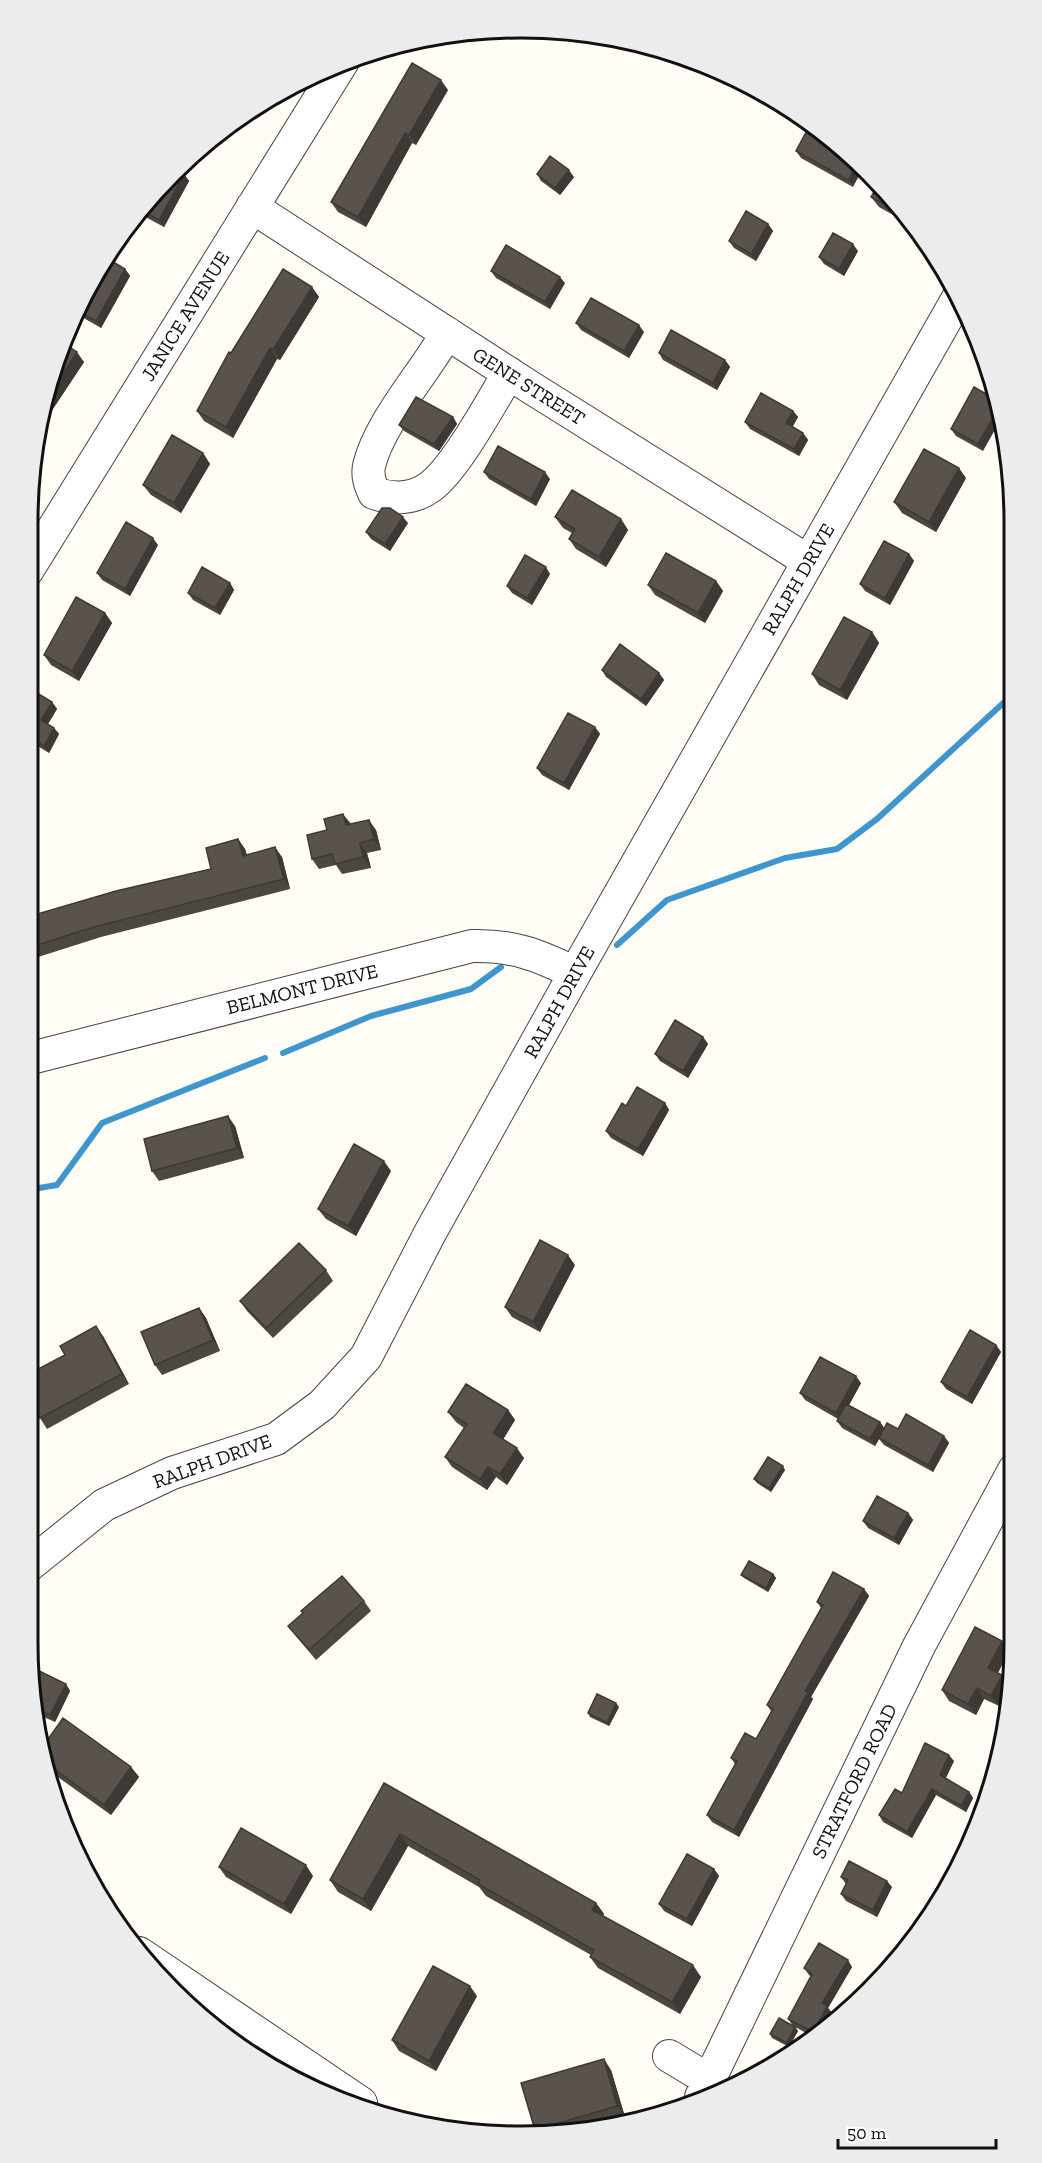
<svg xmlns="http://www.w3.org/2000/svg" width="1042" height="2163" viewBox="0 0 1042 2163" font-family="'Zilla Slab',serif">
<rect width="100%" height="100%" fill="#fffdf5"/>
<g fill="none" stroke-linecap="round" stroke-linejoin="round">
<path stroke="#3f96cf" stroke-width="6" d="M 617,945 L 667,900 L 785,858 L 837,849 L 877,819 L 1012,695
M 283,1053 L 371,1016 L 471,989 L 501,967
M 27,1190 L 57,1185 L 102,1123 L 265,1058"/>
<g stroke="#444" stroke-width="34">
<path id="minor" d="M 252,207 L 530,387 L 808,561
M 447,333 C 425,372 379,423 369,466 C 367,476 370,484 374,493 C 392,500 414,499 430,487 C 456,468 491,402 509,373
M 27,571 L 343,61
M 27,1059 L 472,946 C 513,945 538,955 575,973
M 27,1567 L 104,1505 L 172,1473 L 276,1439 L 322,1405 L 366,1357 L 430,1233 L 575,973 L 958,298
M 139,1953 L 361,2103
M 669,2056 L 709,2080
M 701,2097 L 919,1646 L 1014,1470"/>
</g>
<use href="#minor" stroke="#fff" stroke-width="32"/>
</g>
<path fill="#4d4742" d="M 448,90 L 416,145 L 412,143 L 366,227 L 338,212 L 331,202 Z
M 811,123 L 853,187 L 801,158 L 796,151 Z
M 172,171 L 184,174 L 189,181 L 164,227 L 138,213 Z
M 537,174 L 574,177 L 560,195 L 541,181 Z
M 871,197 L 913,221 L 918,229 L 879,207 Z
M 768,224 L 773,231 L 756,261 L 734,248 L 729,241 Z
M 858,251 L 844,276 L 824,264 L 819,257 Z
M 105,257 L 125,269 L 130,276 L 101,328 L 75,313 Z
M 491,271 L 565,283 L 550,309 L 496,278 Z
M 312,287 L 319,297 L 280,360 L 277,359 L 233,438 L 204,421 L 197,411 L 231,353 Z
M 576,323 L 644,332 L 629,358 L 581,330 Z
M 62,342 L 84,362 L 45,421 L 39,417 Z
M 659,353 L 725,360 L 730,367 L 717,390 L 663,360 Z
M 974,387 L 983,451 L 956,436 L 951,429 Z
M 793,411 L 798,417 L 792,427 L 803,433 L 808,440 L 799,456 L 750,429 L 745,422 Z
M 453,417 L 457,424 L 439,451 L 404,431 L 399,425 Z
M 203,453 L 210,464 L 181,513 L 151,495 L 143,485 Z
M 484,472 L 550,479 L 536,506 L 489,479 Z
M 966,478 L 936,532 L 902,513 L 894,502 Z
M 555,517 L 621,519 L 628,530 L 606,567 L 576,549 L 569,539 L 572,533 L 563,528 Z
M 408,523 L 390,551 L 371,539 L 366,532 Z
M 158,545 L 130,596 L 102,580 L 97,573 Z
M 909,554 L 914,561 L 890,605 L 865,591 L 860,584 Z
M 550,574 L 532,605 L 512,593 L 507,586 Z
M 716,581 L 723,591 L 705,623 L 655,595 L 648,585 Z
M 230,583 L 234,590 L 220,615 L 193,600 L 188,593 Z
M 105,613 L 112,623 L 79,681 L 51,665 L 44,655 Z
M 872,632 L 879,643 L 847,700 L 819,685 L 812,674 Z
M 602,670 L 659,673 L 664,680 L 646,706 L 606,677 Z
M 27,687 L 52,702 L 57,709 L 48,724 L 54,728 L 59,734 L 49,753 L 36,745 L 32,752 L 27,749 Z
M 595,727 L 600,734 L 569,790 L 542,775 L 537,768 Z
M 351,824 L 376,830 L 381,850 L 367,853 L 371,868 L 342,874 L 336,865 L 319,869 L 312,859 Z
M 238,839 L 245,849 L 247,855 L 282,857 L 290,889 L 101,937 L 35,958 L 33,955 L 27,957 L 27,917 L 211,869 Z
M 703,1037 L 708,1044 L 688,1078 L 660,1061 L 655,1054 Z
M 665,1103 L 669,1110 L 643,1156 L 611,1138 L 606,1131 L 626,1106 Z
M 235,1126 L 244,1158 L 159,1181 L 152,1171 Z
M 391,1171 L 356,1236 L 326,1219 L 318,1209 Z
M 575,1265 L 540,1332 L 512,1317 L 505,1307 Z
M 326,1270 L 333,1281 L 273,1338 L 247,1311 L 240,1301 Z
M 199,1308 L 206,1318 L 220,1351 L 162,1375 L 155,1365 Z
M 103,1336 L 129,1384 L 47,1429 L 40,1418 Z
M 996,1345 L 1001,1352 L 972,1404 L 946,1389 L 941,1382 Z
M 861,1383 L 849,1405 L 880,1422 L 884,1428 L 944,1436 L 949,1443 L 933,1472 L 884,1445 L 879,1439 L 875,1446 L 842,1428 L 837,1421 L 838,1419 L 805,1400 L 800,1393 Z
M 508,1410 L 515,1420 L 503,1439 L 524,1458 L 507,1485 L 496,1477 L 487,1490 L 452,1467 L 445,1457 L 464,1428 L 456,1422 L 448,1412 Z
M 785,1470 L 771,1492 L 757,1483 L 754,1479 Z
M 908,1513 L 913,1520 L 899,1545 L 868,1528 L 863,1521 Z
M 773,1574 L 776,1578 L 768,1592 L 744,1578 L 741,1575 Z
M 864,1589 L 869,1596 L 811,1697 L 813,1699 L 739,1837 L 712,1822 L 707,1815 L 735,1764 L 731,1758 L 756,1739 L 771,1711 L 767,1705 L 821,1608 L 817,1602 Z
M 364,1601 L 371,1611 L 316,1660 L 296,1636 L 288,1626 Z
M 1002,1641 L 1009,1651 L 998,1673 L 1009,1686 L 999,1706 L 984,1699 L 976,1715 L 949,1701 L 942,1690 Z
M 31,1667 L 66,1684 L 70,1691 L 55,1722 L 39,1715 Z
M 619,1707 L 609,1726 L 590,1717 L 588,1713 Z
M 44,1745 L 131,1767 L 139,1777 L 111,1815 L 48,1770 Z
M 954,1761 L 946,1778 L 969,1792 L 973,1798 L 966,1812 L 936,1795 L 912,1838 L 883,1822 L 879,1815 L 902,1793 Z
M 384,1783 L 596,1903 L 604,1914 L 603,1916 L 701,1977 L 680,2014 L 598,1968 L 590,1957 L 591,1955 L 486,1896 L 479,1887 L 408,1846 L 371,1911 L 338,1892 L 330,1880 Z
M 219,1867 L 313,1876 L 291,1914 L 226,1877 Z
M 714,1869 L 719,1876 L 692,1926 L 664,1911 L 659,1904 Z
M 841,1877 L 892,1887 L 877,1917 L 846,1901 L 841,1894 L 846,1884 Z
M 852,1967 L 828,2008 L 832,2013 L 826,2023 L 810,2035 L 795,2027 L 798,2031 L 789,2047 L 772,2038 L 770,2034 L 793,2026 L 788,2019 L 811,1977 L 809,1975 L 804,1968 Z
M 477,1996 L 436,2071 L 399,2051 L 392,2040 Z
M 611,2070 L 625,2117 L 574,2131 L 535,2130 Z"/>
<path fill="#3f3936" d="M 441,80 L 448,90 L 416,145 L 409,135 Z
M 405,133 L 412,143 L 366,227 L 358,217 Z
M 857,164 L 862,170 L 853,187 L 848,180 Z
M 569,170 L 574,177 L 560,195 L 555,188 Z
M 184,174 L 189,181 L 164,227 L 159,220 Z
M 768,224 L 773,231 L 756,261 L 751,254 Z
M 853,244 L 858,251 L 844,276 L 839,269 Z
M 125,269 L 130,276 L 101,328 L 96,321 Z
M 560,277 L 565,283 L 550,309 L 545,302 Z
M 312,287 L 319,297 L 280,360 L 273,350 Z
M 639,325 L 644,332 L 629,358 L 624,351 Z
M 270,348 L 277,359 L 233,438 L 226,427 Z
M 77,352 L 84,362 L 45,421 L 40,413 L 43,404 Z
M 725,360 L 730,367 L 717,390 L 713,383 Z
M 998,408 L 1001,419 L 983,451 L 978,444 Z
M 793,411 L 798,417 L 791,430 L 786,423 Z
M 453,417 L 457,424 L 439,451 L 434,444 Z
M 803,433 L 808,440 L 799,456 L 794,449 Z
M 203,453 L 210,464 L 181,513 L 174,503 Z
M 959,468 L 966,478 L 936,532 L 929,522 Z
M 545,472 L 550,479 L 536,506 L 531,499 Z
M 403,517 L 408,523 L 390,551 L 385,544 Z
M 621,519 L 628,530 L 606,567 L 599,557 Z
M 153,538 L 158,545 L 130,596 L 125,589 Z
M 909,554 L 914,561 L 890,605 L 885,598 Z
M 546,567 L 550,574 L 532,605 L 527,598 Z
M 716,581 L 723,591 L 705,623 L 698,613 Z
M 230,583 L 234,590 L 220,615 L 215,608 Z
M 105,613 L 112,623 L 79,681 L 72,671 Z
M 872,632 L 879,643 L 847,700 L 840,690 Z
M 659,673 L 664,680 L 646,706 L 641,699 Z
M 52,702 L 57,709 L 46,727 L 41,720 Z
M 595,727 L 600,734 L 569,790 L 564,783 Z
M 54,728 L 59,734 L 49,753 L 44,746 Z
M 31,738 L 36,745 L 32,752 L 27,745 Z
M 343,814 L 351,824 L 346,825 Z
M 369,820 L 376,830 L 381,850 L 374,839 Z
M 238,839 L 245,849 L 250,866 L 243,856 Z
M 360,843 L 367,853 L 371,868 L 363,857 Z
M 275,847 L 282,857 L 290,889 L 284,879 Z
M 703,1037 L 708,1044 L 688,1078 L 683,1071 Z
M 665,1103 L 669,1110 L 643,1156 L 638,1149 Z
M 228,1116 L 235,1126 L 244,1158 L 237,1148 Z
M 384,1161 L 391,1171 L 356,1236 L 348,1226 Z
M 568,1255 L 575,1265 L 540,1332 L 533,1322 Z
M 199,1308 L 206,1318 L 220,1351 L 213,1340 Z
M 96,1326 L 103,1336 L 129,1384 L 122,1374 Z
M 996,1345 L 1001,1352 L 972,1404 L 967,1397 Z
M 856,1376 L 861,1383 L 841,1420 L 836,1413 Z
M 508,1410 L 515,1420 L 501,1443 L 493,1433 Z
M 880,1422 L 885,1429 L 875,1446 L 870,1439 Z
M 944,1436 L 949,1443 L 933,1472 L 928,1465 Z
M 517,1448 L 524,1458 L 507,1485 L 500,1474 Z
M 783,1466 L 785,1470 L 771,1492 L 769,1488 Z
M 488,1467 L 496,1477 L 487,1490 L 480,1479 Z
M 908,1513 L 913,1520 L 899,1545 L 894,1538 Z
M 773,1574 L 776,1578 L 768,1592 L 766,1588 Z
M 864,1589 L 869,1596 L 811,1697 L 813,1699 L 739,1837 L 734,1830 L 805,1691 Z
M 1002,1641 L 1009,1651 L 995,1678 L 988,1668 Z
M 1002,1675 L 1009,1686 L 999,1706 L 991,1696 Z
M 66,1684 L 70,1691 L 55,1722 L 50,1715 Z
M 977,1688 L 984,1699 L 976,1715 L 968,1704 Z
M 616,1703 L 619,1707 L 609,1726 L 607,1723 Z
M 949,1755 L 954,1761 L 944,1781 L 940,1775 Z
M 131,1767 L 139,1777 L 111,1815 L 104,1805 Z
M 932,1789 L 936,1795 L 912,1838 L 907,1832 Z
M 969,1792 L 973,1798 L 966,1812 L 961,1806 Z
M 400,1834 L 408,1846 L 371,1911 L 363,1899 Z
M 306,1865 L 313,1876 L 291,1914 L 284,1904 Z
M 714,1869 L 719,1876 L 692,1926 L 687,1919 Z
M 887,1881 L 892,1887 L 877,1917 L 873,1910 Z
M 596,1903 L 604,1914 L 600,1921 L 592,1910 Z
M 848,1960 L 852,1967 L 828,2008 L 832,2013 L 826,2023 L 813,2032 L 822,2003 Z
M 693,1965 L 701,1977 L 680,2014 L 672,2002 Z
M 470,1986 L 477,1996 L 436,2071 L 429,2061 Z
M 795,2027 L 798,2031 L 789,2047 L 787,2043 Z
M 604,2059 L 611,2070 L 625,2117 L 617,2106 Z"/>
<path fill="#5a524d" stroke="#3f3936" stroke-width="1.5" d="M 412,63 L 441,80 L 409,135 L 405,133 L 358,217 L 331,202 Z
M 811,123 L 822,129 L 857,164 L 848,180 L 796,151 Z
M 550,156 L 569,170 L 555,188 L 537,174 Z
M 175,169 L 184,174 L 159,220 L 141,210 Z
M 878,185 L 912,219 L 871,197 Z
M 746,211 L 768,224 L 751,254 L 729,241 Z
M 833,233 L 853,244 L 839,269 L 819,257 Z
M 506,245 L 560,277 L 545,302 L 491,271 Z
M 105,257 L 125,269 L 96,321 L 76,310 Z
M 283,269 L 312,287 L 273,350 L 270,348 L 226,427 L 197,411 L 229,352 L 231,353 Z
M 591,298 L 639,325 L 624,351 L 576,323 Z
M 671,330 L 725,360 L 713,383 L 659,353 Z
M 62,342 L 77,352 L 43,404 Z
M 974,387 L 995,399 L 998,408 L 978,444 L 951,429 Z
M 761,393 L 793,411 L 786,423 L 803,433 L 794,449 L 745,422 Z
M 416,397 L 453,417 L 434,444 L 399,425 Z
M 172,435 L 203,453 L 174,503 L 143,485 Z
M 498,446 L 545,472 L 531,499 L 484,472 Z
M 924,449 L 959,468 L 929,522 L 894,502 Z
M 572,490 L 621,519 L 599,557 L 569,539 L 575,529 L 555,517 Z
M 382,508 L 390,508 L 403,517 L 385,544 L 366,532 Z
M 126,522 L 153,538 L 125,589 L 97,573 Z
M 884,541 L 909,554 L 885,598 L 860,584 Z
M 666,553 L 716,581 L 698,613 L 648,585 Z
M 525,555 L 546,567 L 527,598 L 507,586 Z
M 202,567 L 230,583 L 215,608 L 188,593 Z
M 76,597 L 105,613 L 72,671 L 44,655 Z
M 844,617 L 872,632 L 840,690 L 812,674 Z
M 620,644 L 659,673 L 641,699 L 602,670 Z
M 27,687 L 52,702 L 41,720 L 54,728 L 44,746 L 31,738 L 27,745 Z
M 568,713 L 595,727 L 564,783 L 537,768 Z
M 343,814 L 346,825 L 369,820 L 374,839 L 360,843 L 363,857 L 335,864 L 332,854 L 312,859 L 307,835 L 327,830 L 324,819 Z
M 238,839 L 243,856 L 275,847 L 284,879 L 94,927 L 28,948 L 27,945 L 27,917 L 116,891 L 211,869 L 206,848 Z
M 675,1020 L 703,1037 L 683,1071 L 655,1054 Z
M 637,1087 L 665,1103 L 638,1149 L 606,1131 L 622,1103 L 626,1106 Z
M 228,1116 L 237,1148 L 152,1171 L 144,1139 Z
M 354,1144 L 384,1161 L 348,1226 L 318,1209 Z
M 540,1240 L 568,1255 L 533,1322 L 505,1307 Z
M 299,1243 L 326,1270 L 266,1328 L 240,1301 Z
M 199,1308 L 213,1340 L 155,1365 L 141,1332 Z
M 96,1326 L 122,1374 L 40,1418 L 27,1394 L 27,1375 L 65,1355 L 60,1346 Z
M 970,1330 L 996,1345 L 967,1397 L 941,1382 Z
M 820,1357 L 856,1376 L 836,1413 L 800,1393 Z
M 466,1384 L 508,1410 L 493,1433 L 517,1448 L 500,1474 L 488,1467 L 480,1479 L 445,1457 L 467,1424 L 448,1412 Z
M 846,1404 L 880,1422 L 870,1439 L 837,1421 Z
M 906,1414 L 944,1436 L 928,1465 L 879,1438 L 887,1423 L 898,1429 Z
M 768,1457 L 783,1466 L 769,1488 L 754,1479 Z
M 877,1496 L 908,1513 L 894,1538 L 863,1521 Z
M 749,1561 L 773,1574 L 766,1588 L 741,1575 Z
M 833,1572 L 864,1589 L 805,1691 L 808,1692 L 734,1830 L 707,1815 L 737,1761 L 731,1758 L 745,1733 L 756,1739 L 773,1709 L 767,1705 L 823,1605 L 817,1602 Z
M 342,1576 L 364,1601 L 309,1650 L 288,1626 L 303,1613 L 301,1611 Z
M 975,1627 L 1002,1641 L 988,1668 L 1002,1675 L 991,1696 L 977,1688 L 968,1704 L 942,1690 Z
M 31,1667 L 66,1684 L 50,1715 L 38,1710 Z
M 597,1694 L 616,1703 L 607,1723 L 588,1713 Z
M 63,1718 L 131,1767 L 104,1805 L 47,1764 L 44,1745 Z
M 925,1743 L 949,1755 L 940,1775 L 969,1792 L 961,1806 L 932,1789 L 907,1832 L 879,1815 L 895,1789 L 902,1793 Z
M 384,1783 L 596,1903 L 592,1910 L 693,1965 L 672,2002 L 590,1957 L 594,1950 L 478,1884 L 480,1880 L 400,1834 L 363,1899 L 330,1880 Z
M 241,1828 L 306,1865 L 284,1904 L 219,1867 Z
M 687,1854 L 714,1869 L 687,1919 L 659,1904 Z
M 849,1861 L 887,1881 L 873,1910 L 841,1894 L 848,1880 L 841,1877 Z
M 819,1943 L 848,1960 L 822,2003 L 827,2006 L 813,2032 L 788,2019 L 812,1974 L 804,1968 Z
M 433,1966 L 470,1986 L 429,2061 L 392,2040 Z
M 779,2018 L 795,2027 L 787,2043 L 770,2034 Z
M 604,2059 L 617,2106 L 535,2130 L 521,2083 Z"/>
<g text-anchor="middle" stroke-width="6" stroke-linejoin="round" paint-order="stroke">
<g font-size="20" fill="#111" stroke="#fff">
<text transform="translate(185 316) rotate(-58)" y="7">JANICE AVENUE</text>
<text transform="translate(529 386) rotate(32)" y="7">GENE STREET</text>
<text transform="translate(798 579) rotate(-60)" y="7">RALPH DRIVE</text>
<text transform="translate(302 989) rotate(-14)" y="7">BELMONT DRIVE</text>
<text transform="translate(559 1002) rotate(-61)" y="7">RALPH DRIVE</text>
<text transform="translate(212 1461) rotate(-20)" y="7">RALPH DRIVE</text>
<text transform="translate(854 1781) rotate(-64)" y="7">STRATFORD ROAD</text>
</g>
</g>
<path d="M0 0H1042V2163H0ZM521 38H521A483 483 0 0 1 1004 521V1643A483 483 0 0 1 521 2126H521A483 483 0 0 1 38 1643V521A483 483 0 0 1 521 38Z" fill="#ececec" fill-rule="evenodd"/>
<path fill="none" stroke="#111" stroke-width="3" d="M521 38H521A483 483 0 0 1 1004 521V1643A483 483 0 0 1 521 2126H521A483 483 0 0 1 38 1643V521A483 483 0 0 1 521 38Z"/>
<path d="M838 2139v9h158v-9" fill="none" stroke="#111111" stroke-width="3"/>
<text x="847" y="2139" font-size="18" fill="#111111" stroke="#ffffff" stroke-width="4.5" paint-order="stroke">50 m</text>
</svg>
